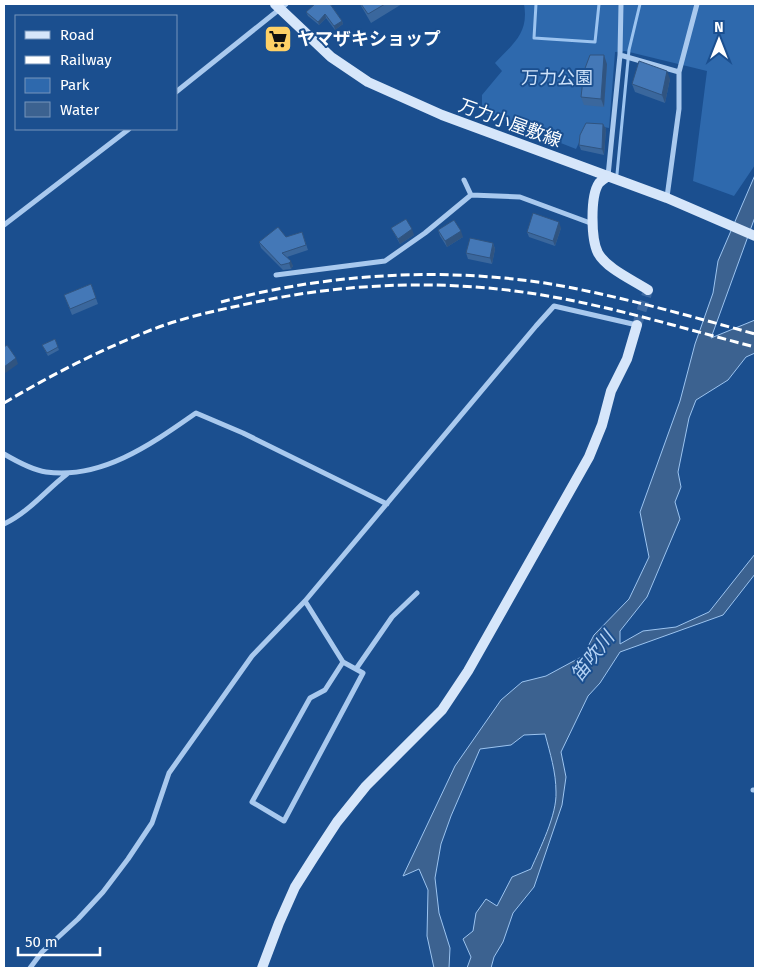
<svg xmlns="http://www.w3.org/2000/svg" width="759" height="972" viewBox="0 0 759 972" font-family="'Fira Sans','Noto Sans JP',sans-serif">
<rect width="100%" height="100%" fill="#1b4f8f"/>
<path fill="#2e69ad" d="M 524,4 L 755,4 L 755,165 L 734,196 L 693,181 L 707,71 L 625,51 L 615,52 L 609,128 L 588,124 L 576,149 L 482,112 L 482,95 L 502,71 L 495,63 C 514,43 529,33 524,4 Z"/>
<path fill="#3c6290" stroke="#9cc4f0" d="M 755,175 L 755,217 L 711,338 L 755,320 L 755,353 L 746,357 L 728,380 L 696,400 L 689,418 L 678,472 L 681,487 L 675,502 L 680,519 L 647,597 L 620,631 L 620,644 L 643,631 L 676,627 L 709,612 L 755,554 L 755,574 L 723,615 L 620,652 L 600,683 L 588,696 L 561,752 L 566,777 L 562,805 L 534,887 L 513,913 L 503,942 L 494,957 L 491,968 L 467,968 L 471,957 L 463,939 L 473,931 L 476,913 L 486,899 L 497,906 L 512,877 L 531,869 C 540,848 557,815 556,792 C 556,772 550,753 545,734 L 524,735 L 511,745 L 480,749 L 451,816 L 441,844 L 435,878 L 439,913 L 450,948 L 449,968 L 434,968 L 427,936 L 428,890 L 419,869 L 403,876 L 455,766 L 501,700 L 522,682 L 546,676 L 583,656 L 594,635 L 629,599 L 649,557 L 640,512 L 680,401 L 695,344 L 713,293 L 718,261 Z"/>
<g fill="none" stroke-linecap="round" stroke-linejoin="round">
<path stroke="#9cc4f0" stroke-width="3" d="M 536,4 L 534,38 L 595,42 L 599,4
M 617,174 L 629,50 L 640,4"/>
<path stroke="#3d69a0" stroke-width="10" stroke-dasharray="10 5" stroke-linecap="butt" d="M 637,325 L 648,290"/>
<path stroke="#a9c9ee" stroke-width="5" d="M 620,55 L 679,72
M 176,92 L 286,4
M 608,176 L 620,55 L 621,4
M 471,195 L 520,197 L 593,224
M 667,197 L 679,109 L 679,72 L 697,4
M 4,225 L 129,129
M 276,275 L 385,261 L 425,233 L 471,195 L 464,180
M 4,454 C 16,461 32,470 46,472 C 102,480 153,443 196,413 L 243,433 L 387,504
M 4,524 C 29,512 45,491 67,474
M 305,601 L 343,662 L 363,673 L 284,821 L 252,802 L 310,698 L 325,690 L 343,662
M 356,669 L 392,617 L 417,593
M 753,790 L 755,790
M 30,968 L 42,952 L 78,919 L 103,892 L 128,859 L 152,823 L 169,773 L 252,656 L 305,601 L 536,326 L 554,306 L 637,325"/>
<path stroke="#d6e6fa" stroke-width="10" d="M 275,4 L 331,57 L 368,82 L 442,115 L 667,198 L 755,236
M 608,176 C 605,178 601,181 599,183 C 590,196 591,239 598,253 C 607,269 633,280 648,290
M 262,968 L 279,923 L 295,887 L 314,857 L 337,822 L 366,786 L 442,710 L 468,671 L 589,457 L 602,425 L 611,391 L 627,359 L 637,325"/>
<path stroke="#fff" stroke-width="3" stroke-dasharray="9 4" stroke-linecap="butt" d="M 221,302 C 325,274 438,267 545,283 C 616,295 686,315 755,334
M 4,403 C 51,375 100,350 151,330 C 179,319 209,312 238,306 C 337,283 441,278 542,295 C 614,307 685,329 755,347"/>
</g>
<path fill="#3a679d" d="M 360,4 L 402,4 L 371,23 Z
M 331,5 L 342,21 L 343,24 L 335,30 L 326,18 L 319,25 L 308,16 L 306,12 Z
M 607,64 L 604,107 L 584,105 L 581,97 Z
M 670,79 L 665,103 L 635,92 L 632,84 Z
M 603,124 L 606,129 L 604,155 L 581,150 L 579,145 Z
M 391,228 L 414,235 L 400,244 L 394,233 Z
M 561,228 L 555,246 L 529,237 L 527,232 Z
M 438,230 L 463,237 L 447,247 L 440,236 Z
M 302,232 L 308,250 L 287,257 L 293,266 L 291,269 L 283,270 L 261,248 L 259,242 L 286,237 Z
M 493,243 L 495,249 L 492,264 L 468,259 L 466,253 Z
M 91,284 L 98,304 L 72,315 L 64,295 Z
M 55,339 L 59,350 L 48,356 L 42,345 Z"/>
<path fill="#305480" d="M 325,14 L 326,18 L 319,25 L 318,22 Z
M 342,21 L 343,24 L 335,30 L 334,26 Z
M 604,55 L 607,64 L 604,107 L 601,99 Z
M 667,71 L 670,79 L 665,103 L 662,95 Z
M 603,124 L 606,129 L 604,155 L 602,149 Z
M 559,222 L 561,228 L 555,246 L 553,241 Z
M 412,229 L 414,235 L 400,244 L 398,239 Z
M 461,231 L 463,237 L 447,247 L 445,241 Z
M 493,243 L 495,249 L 492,264 L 490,258 Z
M 291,261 L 293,266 L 291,269 L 289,263 Z
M 16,358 L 18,364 L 4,374 L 4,367 Z"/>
<path fill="#4478b7" stroke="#305480" d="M 315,4 L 330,4 L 342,21 L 334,26 L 325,14 L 318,22 L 306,12 Z
M 361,4 L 385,4 L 368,14 Z
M 590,55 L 604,55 L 601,99 L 581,97 L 584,71 Z
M 639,61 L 667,71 L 662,95 L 632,84 Z
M 586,123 L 603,124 L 602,149 L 579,145 L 580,135 Z
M 533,213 L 559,222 L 553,241 L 527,232 Z
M 406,219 L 412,229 L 398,239 L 391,228 Z
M 454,220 L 461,231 L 445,241 L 438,230 Z
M 278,227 L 286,237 L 302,232 L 306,245 L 282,253 L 291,261 L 289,263 L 281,265 L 259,242 Z
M 470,238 L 493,243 L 490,258 L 466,253 Z
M 91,284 L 96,298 L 70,309 L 64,295 Z
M 55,339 L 58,347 L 47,353 L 42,345 Z
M 7,345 L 16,358 L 4,367 L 4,347 Z"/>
<defs>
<g id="supermarket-square" transform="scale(1.4375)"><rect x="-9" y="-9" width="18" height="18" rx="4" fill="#ffd166" stroke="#1b4f8f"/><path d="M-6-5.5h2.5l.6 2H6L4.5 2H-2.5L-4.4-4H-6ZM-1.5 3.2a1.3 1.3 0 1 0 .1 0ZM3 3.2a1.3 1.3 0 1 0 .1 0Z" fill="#111"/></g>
</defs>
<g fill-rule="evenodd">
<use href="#supermarket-square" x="278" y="39"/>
</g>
<g text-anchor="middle" stroke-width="4" stroke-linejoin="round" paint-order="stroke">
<g font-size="18" font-weight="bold" fill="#fff" stroke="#1b4f8f" text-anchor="start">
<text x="297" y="45">ヤマザキショップ</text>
</g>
<g font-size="18" fill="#cfe3fa" stroke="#1b4f8f">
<text x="557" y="84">万力公園</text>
</g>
<g font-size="18" fill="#fff" stroke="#1b4f8f">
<text transform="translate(510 123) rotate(20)" y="6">万力小屋敷線</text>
</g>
<g font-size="19" font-style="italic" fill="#b5d3f5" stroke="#1b4f8f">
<text transform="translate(592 656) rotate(-52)" y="7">笛吹川</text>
</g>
</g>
<rect width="759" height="972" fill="none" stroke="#ffffff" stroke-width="10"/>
<rect x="15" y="15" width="162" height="115" fill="#1b4f8f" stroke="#7695bc"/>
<rect x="25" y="31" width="25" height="8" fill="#d6e6fa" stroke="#7695bc"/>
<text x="60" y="40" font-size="15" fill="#ffffff">Road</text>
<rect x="25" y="56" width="25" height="8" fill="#ffffff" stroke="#7695bc"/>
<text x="60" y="65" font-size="15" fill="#ffffff">Railway</text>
<rect x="25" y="78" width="25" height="15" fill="#2e69ad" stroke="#7695bc"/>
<text x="60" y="90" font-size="15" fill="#ffffff">Park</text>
<rect x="25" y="102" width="25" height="15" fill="#3c6290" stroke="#7695bc"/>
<text x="60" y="115" font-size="15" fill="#ffffff">Water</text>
<g transform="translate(719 40)" stroke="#1b4f8f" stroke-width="4" paint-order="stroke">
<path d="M0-4L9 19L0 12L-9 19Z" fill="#ffffff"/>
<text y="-8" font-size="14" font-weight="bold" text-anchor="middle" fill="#ffffff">N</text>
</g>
<path d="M18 947v8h82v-8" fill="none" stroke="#ffffff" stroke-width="2.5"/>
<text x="25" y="947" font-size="15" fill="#ffffff" stroke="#1b4f8f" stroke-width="4" paint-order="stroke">50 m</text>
</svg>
